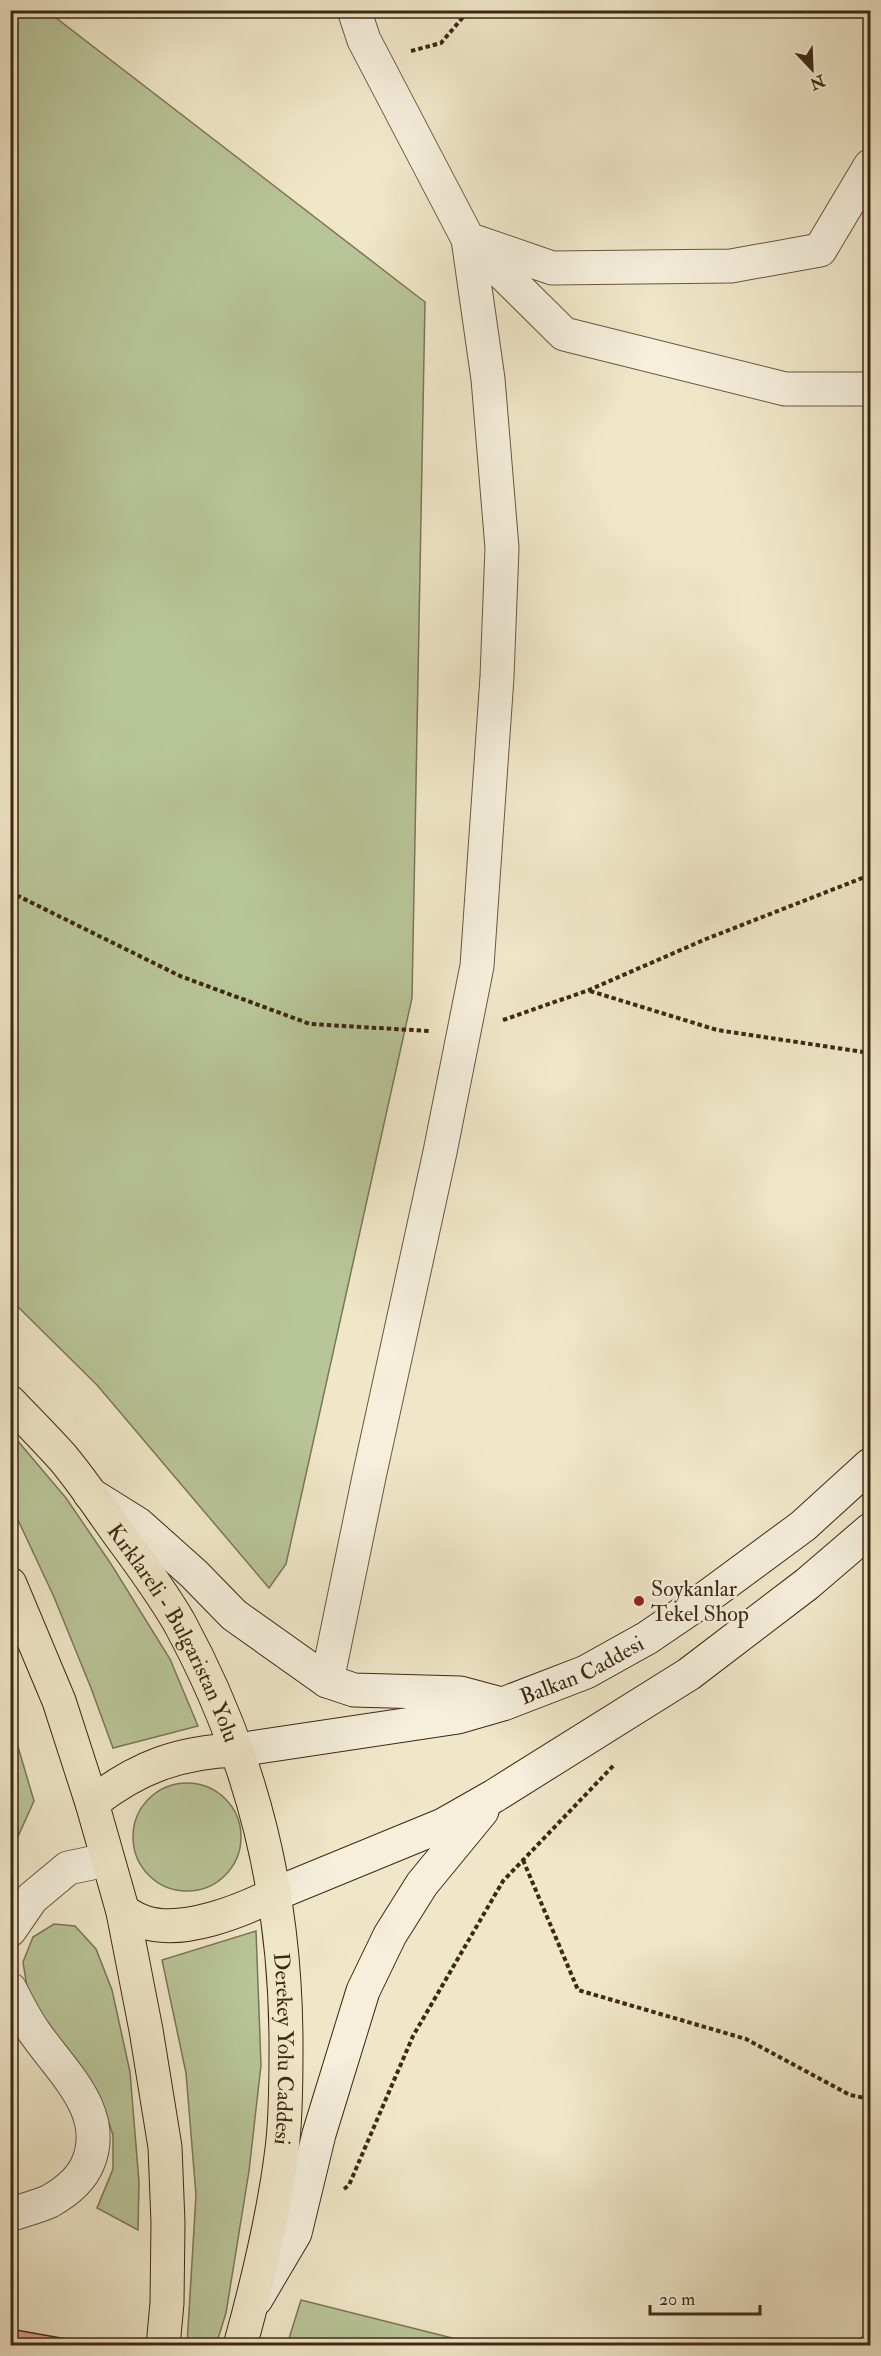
<svg xmlns="http://www.w3.org/2000/svg" width="881" height="2356" viewBox="0 0 881 2356" font-family="'IM FELL Double Pica',serif">
<rect width="100%" height="100%" fill="#f0e7c9"/>
<filter id="stains"><feTurbulence type="fractalNoise" baseFrequency=".00333" numOctaves="4"/><feColorMatrix values="0 0 0 0 .2 0 0 0 0 .09 0 0 0 0 .02 0 0 0 .5 -.17"/></filter>
<radialGradient id="worn" r=".72"><stop offset=".6" stop-color="#630" stop-opacity="0"/><stop offset="1" stop-color="#630" stop-opacity=".3"/></radialGradient>
<path fill="#b8c598" stroke="#7b7656" stroke-width="1.5" d="M 10,11 L 47,11 L 425,302 L 412,998 L 286,1564 L 269,1588 L 97,1385 L 11,1300 Z
M 11,1433 L 66,1498 L 111,1564 L 170,1659 L 198,1726 L 113,1748 L 91,1688 L 54,1597 L 11,1505 Z
M 11,1723 L 34,1801 L 11,1852 L 10,1852 Z
M133 1837a54 54 0 1 1 108 0a54 54 0 1 1-108 0Z
M 54,1924 L 75,1926 L 96,1949 L 112,1990 L 130,2072 L 139,2182 L 138,2230 L 97,2208 L 113,2169 L 113,2135 L 103,2105 L 69,2060 L 28,1993 L 23,1962 L 33,1937 Z
M 256,1931 L 261,2065 L 249,2171 L 226,2313 L 216,2345 L 187,2345 L 196,2195 L 186,2073 L 162,1960 Z
M 301,2300 L 480,2345 L 287,2345 Z
M 870,2332 L 870,2345 L 850,2345 Z"/>
<path fill="#e0a586" stroke="#3e2713" stroke-width="1.5" d="M 10,2329 L 73,2340 L 72,2346 L 10,2346 Z"/>
<g fill="none" stroke-linecap="round" stroke-linejoin="round">
<g stroke="#6a5740" stroke-width="35">
<path id="minor" d="M 468,239 L 552,268 L 731,266 L 820,250 L 870,166
M 474,245 L 564,334 L 785,389 L 870,389
M 327,1681 L 369,1477 L 440,1152 L 477,966 L 497,677 L 502,548 L 488,379 L 468,239 L 364,40 L 354,10"/>
</g>
<g stroke="#6a5740" stroke-width="35">
<path id="tertiary" d="M 10,1930 L 32,1898 L 68,1868 L 106,1860
M 10,1989 C 18,2005 25,2019 35,2033 C 62,2072 109,2112 88,2163 C 81,2180 66,2192 50,2201 C 37,2207 23,2210 10,2215"/>
</g>
<g stroke="#3e2713" stroke-width="35">
<g id="secondary">
<path d="M 90,1494 L 138,1524 L 194,1574 L 234,1615 L 327,1681 L 354,1690 L 460,1693 L 501,1704"/>
<path id="s1" d="M 237,1750 L 458,1717 L 503,1704 L 586,1672 L 647,1638 L 700,1602 L 803,1526 L 870,1465"/>
<path d="M 275,1894 L 443,1825 L 494,1796 L 689,1674 L 807,1584 L 870,1530"/>
<path d="M 256,2299 L 295,2233 L 319,2134 L 363,1991 L 390,1935 L 422,1884 L 482,1811"/>
</g>
</g>
<g stroke="#3e2713" stroke-width="35">
<g id="trunk">
<path id="s2" d="M 10,1402 C 28,1421 46,1439 63,1458 C 84,1483 102,1511 121,1537 C 141,1564 162,1593 179,1622 C 253,1758 287,1897 286,2052 C 286,2084 286,2117 282,2149 C 274,2215 258,2281 240,2346"/>
<path d="M 10,1584 L 59,1701 L 92,1803 L 123,1912 L 146,2030 L 165,2147 L 168,2223 L 167,2303 L 163,2346"/>
<path d="M 92,1803 C 138,1767 179,1752 237,1750"/>
<path d="M 123,1912 C 130,1915 137,1920 144,1922 C 182,1935 241,1911 275,1894"/>
</g>
</g>
<path stroke="#3e2713" stroke-width="4" stroke-dasharray="4.5 3" stroke-linecap="butt" d="M 411,51 L 441,43 L 469,10
M 10,892 L 180,976 L 310,1024 L 429,1031
M 590,991 L 717,1030 L 870,1053
M 503,1020 L 589,990 L 706,939 L 870,875
M 523,1860 L 578,1990 L 746,2039 L 850,2095 L 870,2099
M 344,2189 L 349,2185 L 413,2036 L 503,1881 L 614,1765"/>
<use href="#minor" stroke="#f5efdc" stroke-width="33"/>
<use href="#tertiary" stroke="#f5efdc" stroke-width="33"/>
<use href="#secondary" stroke="#f5efdc" stroke-width="33"/>
<use href="#trunk" stroke="#f0e7c9" stroke-width="33"/>
</g>
<circle fill="#8f2418" stroke="#f5efdc" stroke-width="2" cx="639" cy="1601" r="6"/>
<g text-anchor="middle" stroke-width="5" stroke-linejoin="round" paint-order="stroke">
<g font-size="22" fill="#3e2713" stroke="#f5efdc" text-anchor="start">
<text x="651" y="1596">Soykanlar<tspan x="651" dy="25">Tekel Shop</tspan></text>
</g>
<g font-size="22" fill="#3e2713" stroke="#f5efdc">
<text dy="8" stroke="none"><textPath href="#s2" startOffset="285">Kırklareli - Bulgaristan Yolu</textPath></text>
<text dy="8" stroke="none"><textPath href="#s1" startOffset="356">Balkan Caddesi</textPath></text>
<text dy="8" stroke="none"><textPath href="#s2" startOffset="723">Derekey Yolu Caddesi</textPath></text>
</g>
</g>
<rect width="881" height="2356" fill="none" stroke="#f0e7c9" stroke-width="36"/>
<rect x="12" y="12" width="857" height="2332" fill="none" stroke="#3e2713" stroke-width="3"/>
<rect x="18" y="18" width="845" height="2320" fill="none" stroke="#3e2713" stroke-width="1.5"/>
<g transform="translate(812 69) rotate(157)" stroke="#f5efdc" stroke-width="4.5" paint-order="stroke">
<path d="M0-4.5L10 22L0 15L-10 22Z" fill="#3e2713"/>
<text y="-9" font-size="16" font-weight="bold" text-anchor="middle" fill="#3e2713">N</text>
</g>
<path d="M650 2305v9h110v-9" fill="none" stroke="#3e2713" stroke-width="3"/>
<text x="659" y="2305" font-size="18" fill="#3e2713" stroke="#f5efdc" stroke-width="4.5" paint-order="stroke">20 m</text>
<rect width="100%" height="100%" filter="url(#stains)"/>
<rect width="100%" height="100%" fill="url(#worn)"/>
</svg>
